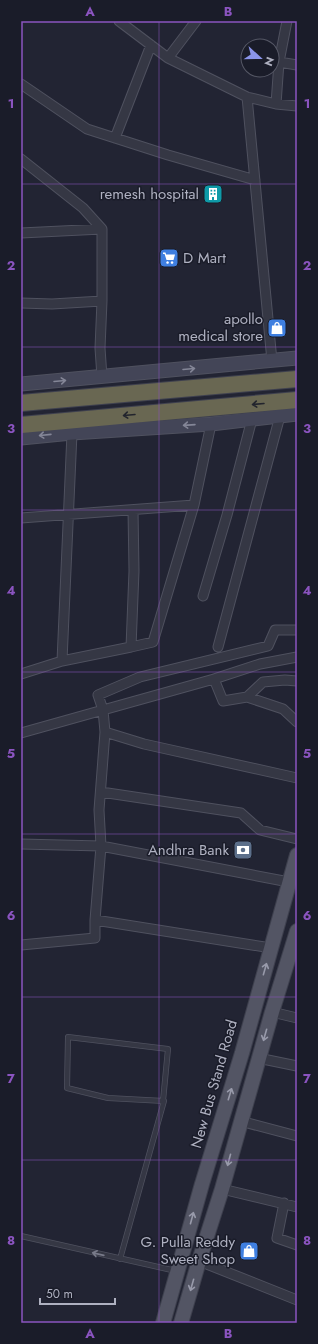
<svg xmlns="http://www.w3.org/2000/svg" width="318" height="1344" viewBox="0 0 318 1344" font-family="Jost,sans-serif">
<rect width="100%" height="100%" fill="#222433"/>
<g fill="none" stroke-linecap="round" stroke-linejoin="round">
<g stroke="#4f515f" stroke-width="6">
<path id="lane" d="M 21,1236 L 176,1271
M 120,1259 L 164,1101 L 108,1098 L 67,1088 L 68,1037 L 168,1049 L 163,1101"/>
</g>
<g stroke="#4f515f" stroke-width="11">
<path id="street" d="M 119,21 L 168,58 L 247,97 L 276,104 L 297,106
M 287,21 L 279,62 L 297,65
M 168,58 L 196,21
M 21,84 L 87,129 L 168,155 L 255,180
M 247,97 L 272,361
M 276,104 L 279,62
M 115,138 L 151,45
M 21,159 L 83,208 L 102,229 L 102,301
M 21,233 L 102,229
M 21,303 L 52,304 L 102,301 L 100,348 L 102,377
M 133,510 L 134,571 L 131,647 L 153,642 L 194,505
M 21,518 L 194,505 L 211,424
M 203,596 L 227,515 L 252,419
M 218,647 L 280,416
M 297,657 L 260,664 L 214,679 L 223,701 L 247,697 L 283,709 L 297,722
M 62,661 L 72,433
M 21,674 L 62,661 L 131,647
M 214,679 L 103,710 L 98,695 L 140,677 L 268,646 L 275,630 L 297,630
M 247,697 L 263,682 L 285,680 L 297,681
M 21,733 L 103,710 L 105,732
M 101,792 L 241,813 L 260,830 L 297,839
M 21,844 L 101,846 L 95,920 L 271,948
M 289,882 L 101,846 L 99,810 L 105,732 L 144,744 L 297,778
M 21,945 L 95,938 L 95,920
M 272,1012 L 297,1018
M 258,1058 L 297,1066
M 240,1121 L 297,1136
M 222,1189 L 297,1207
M 284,1203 L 277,1238 L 297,1245
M 199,1261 L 297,1300"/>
</g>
<g stroke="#4f515f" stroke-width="15">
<path id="secondary" d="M 21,384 L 297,358
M 21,438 L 72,433 L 211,424 L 297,414"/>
</g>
<g stroke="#3e404e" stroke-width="16">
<path id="primary" d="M 163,1323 L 202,1184 L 242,1053 L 297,855
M 181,1323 L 199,1261 L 222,1189 L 272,1012 L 297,931"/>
</g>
<g stroke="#3f414f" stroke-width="18">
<path id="highway" d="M 21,403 L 297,379
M 21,425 L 297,400"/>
</g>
<use href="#lane" stroke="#353744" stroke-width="4.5"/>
<use href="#street" stroke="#353744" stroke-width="9"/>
<use href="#secondary" stroke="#434557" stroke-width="13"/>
<use href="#primary" stroke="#535564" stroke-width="14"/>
<use href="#highway" stroke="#696752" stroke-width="16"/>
</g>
<defs><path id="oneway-shaft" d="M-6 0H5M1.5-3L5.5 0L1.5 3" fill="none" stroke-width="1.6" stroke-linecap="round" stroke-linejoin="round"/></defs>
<g stroke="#848697">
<use href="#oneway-shaft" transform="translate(189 369) rotate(-5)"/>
<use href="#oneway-shaft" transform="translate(60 381) rotate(-5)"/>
<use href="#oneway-shaft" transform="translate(189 425) rotate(176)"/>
<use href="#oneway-shaft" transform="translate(45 435) rotate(174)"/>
</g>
<g stroke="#22242d">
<use href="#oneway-shaft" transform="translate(258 404) rotate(175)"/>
<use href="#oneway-shaft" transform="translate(129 415) rotate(175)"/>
</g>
<g stroke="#989aaa">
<use href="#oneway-shaft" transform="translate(265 969) rotate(-74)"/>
<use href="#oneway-shaft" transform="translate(265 1035) rotate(106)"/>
<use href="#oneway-shaft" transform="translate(230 1094) rotate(-73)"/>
<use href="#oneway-shaft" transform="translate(229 1160) rotate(105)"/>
<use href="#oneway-shaft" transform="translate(192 1218) rotate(-75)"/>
<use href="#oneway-shaft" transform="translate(192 1285) rotate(106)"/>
</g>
<use stroke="#787a89" href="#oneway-shaft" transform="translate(98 1254) rotate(-167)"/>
<path fill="none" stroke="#8b54c0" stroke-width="1" stroke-opacity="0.55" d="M 159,21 L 159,1323M 21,184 L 297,184M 21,347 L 297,347M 21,510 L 297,510M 21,672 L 297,672M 21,834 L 297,834M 21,997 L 297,997M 21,1160 L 297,1160"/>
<defs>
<g id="building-square" transform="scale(1)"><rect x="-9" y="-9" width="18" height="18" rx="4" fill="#0f9aa8" stroke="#1a1c29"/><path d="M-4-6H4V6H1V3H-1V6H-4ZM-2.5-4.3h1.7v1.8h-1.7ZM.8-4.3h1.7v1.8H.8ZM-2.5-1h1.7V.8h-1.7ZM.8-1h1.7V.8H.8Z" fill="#fff"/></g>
<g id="supermarket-square" transform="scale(1)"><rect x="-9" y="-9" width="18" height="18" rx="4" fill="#3f7fe0" stroke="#1a1c29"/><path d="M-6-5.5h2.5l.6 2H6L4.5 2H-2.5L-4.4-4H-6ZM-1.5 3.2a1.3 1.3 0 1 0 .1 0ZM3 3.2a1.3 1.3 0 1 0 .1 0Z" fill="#fff"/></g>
<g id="shop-square" transform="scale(1)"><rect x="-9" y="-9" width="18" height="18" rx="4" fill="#3f7fe0" stroke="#1a1c29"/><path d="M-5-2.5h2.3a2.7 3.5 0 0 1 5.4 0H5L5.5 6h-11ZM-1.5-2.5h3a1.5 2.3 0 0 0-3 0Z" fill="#fff"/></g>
<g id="bank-square" transform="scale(1)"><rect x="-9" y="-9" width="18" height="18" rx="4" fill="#5c6f8a" stroke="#1a1c29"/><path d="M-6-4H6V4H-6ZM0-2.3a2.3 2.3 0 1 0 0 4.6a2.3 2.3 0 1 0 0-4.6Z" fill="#fff"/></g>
</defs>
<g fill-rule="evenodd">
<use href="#building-square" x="213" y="194"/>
<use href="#supermarket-square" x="169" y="258"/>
<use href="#shop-square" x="277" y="328"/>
<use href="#bank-square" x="243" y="850"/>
<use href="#shop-square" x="249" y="1251"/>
</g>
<g text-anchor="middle" stroke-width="3" stroke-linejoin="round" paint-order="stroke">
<g font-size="15" fill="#afb1c1" stroke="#1a1c29" text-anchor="end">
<text x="199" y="199">remesh hospital</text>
<text x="183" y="263" text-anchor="start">D Mart</text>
<text x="263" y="324">apollo<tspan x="263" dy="17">medical store</tspan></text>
<text x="229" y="855">Andhra Bank</text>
<text x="235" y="1247">G. Pulla Reddy<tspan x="235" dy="17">Sweet Shop</tspan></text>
</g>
<g font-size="15" fill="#afb1c1" stroke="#1a1c29">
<text transform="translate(214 1084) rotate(-74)" y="5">New Bus Stand Road</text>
</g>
</g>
<rect width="318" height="1344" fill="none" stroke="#1a1c29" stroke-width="44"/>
<g transform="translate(260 58) rotate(111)"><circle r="19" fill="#1a1c29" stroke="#565866"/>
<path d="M0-3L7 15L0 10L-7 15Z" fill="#8a94ea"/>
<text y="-6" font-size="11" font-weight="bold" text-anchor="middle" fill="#afb1c1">N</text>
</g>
<path d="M40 1298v6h75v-6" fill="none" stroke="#afb1c1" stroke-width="2"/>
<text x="46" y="1298" font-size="12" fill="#afb1c1" stroke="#1a1c29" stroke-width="3" paint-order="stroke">50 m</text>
<rect x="22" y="22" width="274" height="1300" fill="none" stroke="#8b54c0" stroke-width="1.5"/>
<g font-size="13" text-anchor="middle" font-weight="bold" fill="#8b54c0">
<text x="90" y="16">A</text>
<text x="228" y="16">B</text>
<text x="11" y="108">1</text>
<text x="307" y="108">1</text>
<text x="11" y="270">2</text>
<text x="307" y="270">2</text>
<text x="11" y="433">3</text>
<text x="307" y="433">3</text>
<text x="11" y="595">4</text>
<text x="307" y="595">4</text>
<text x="11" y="758">5</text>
<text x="307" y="758">5</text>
<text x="11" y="920">6</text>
<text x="307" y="920">6</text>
<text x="11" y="1083">7</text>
<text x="307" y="1083">7</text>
<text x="11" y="1245">8</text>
<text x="307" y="1245">8</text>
<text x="90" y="1338">A</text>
<text x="228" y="1338">B</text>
</g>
</svg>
